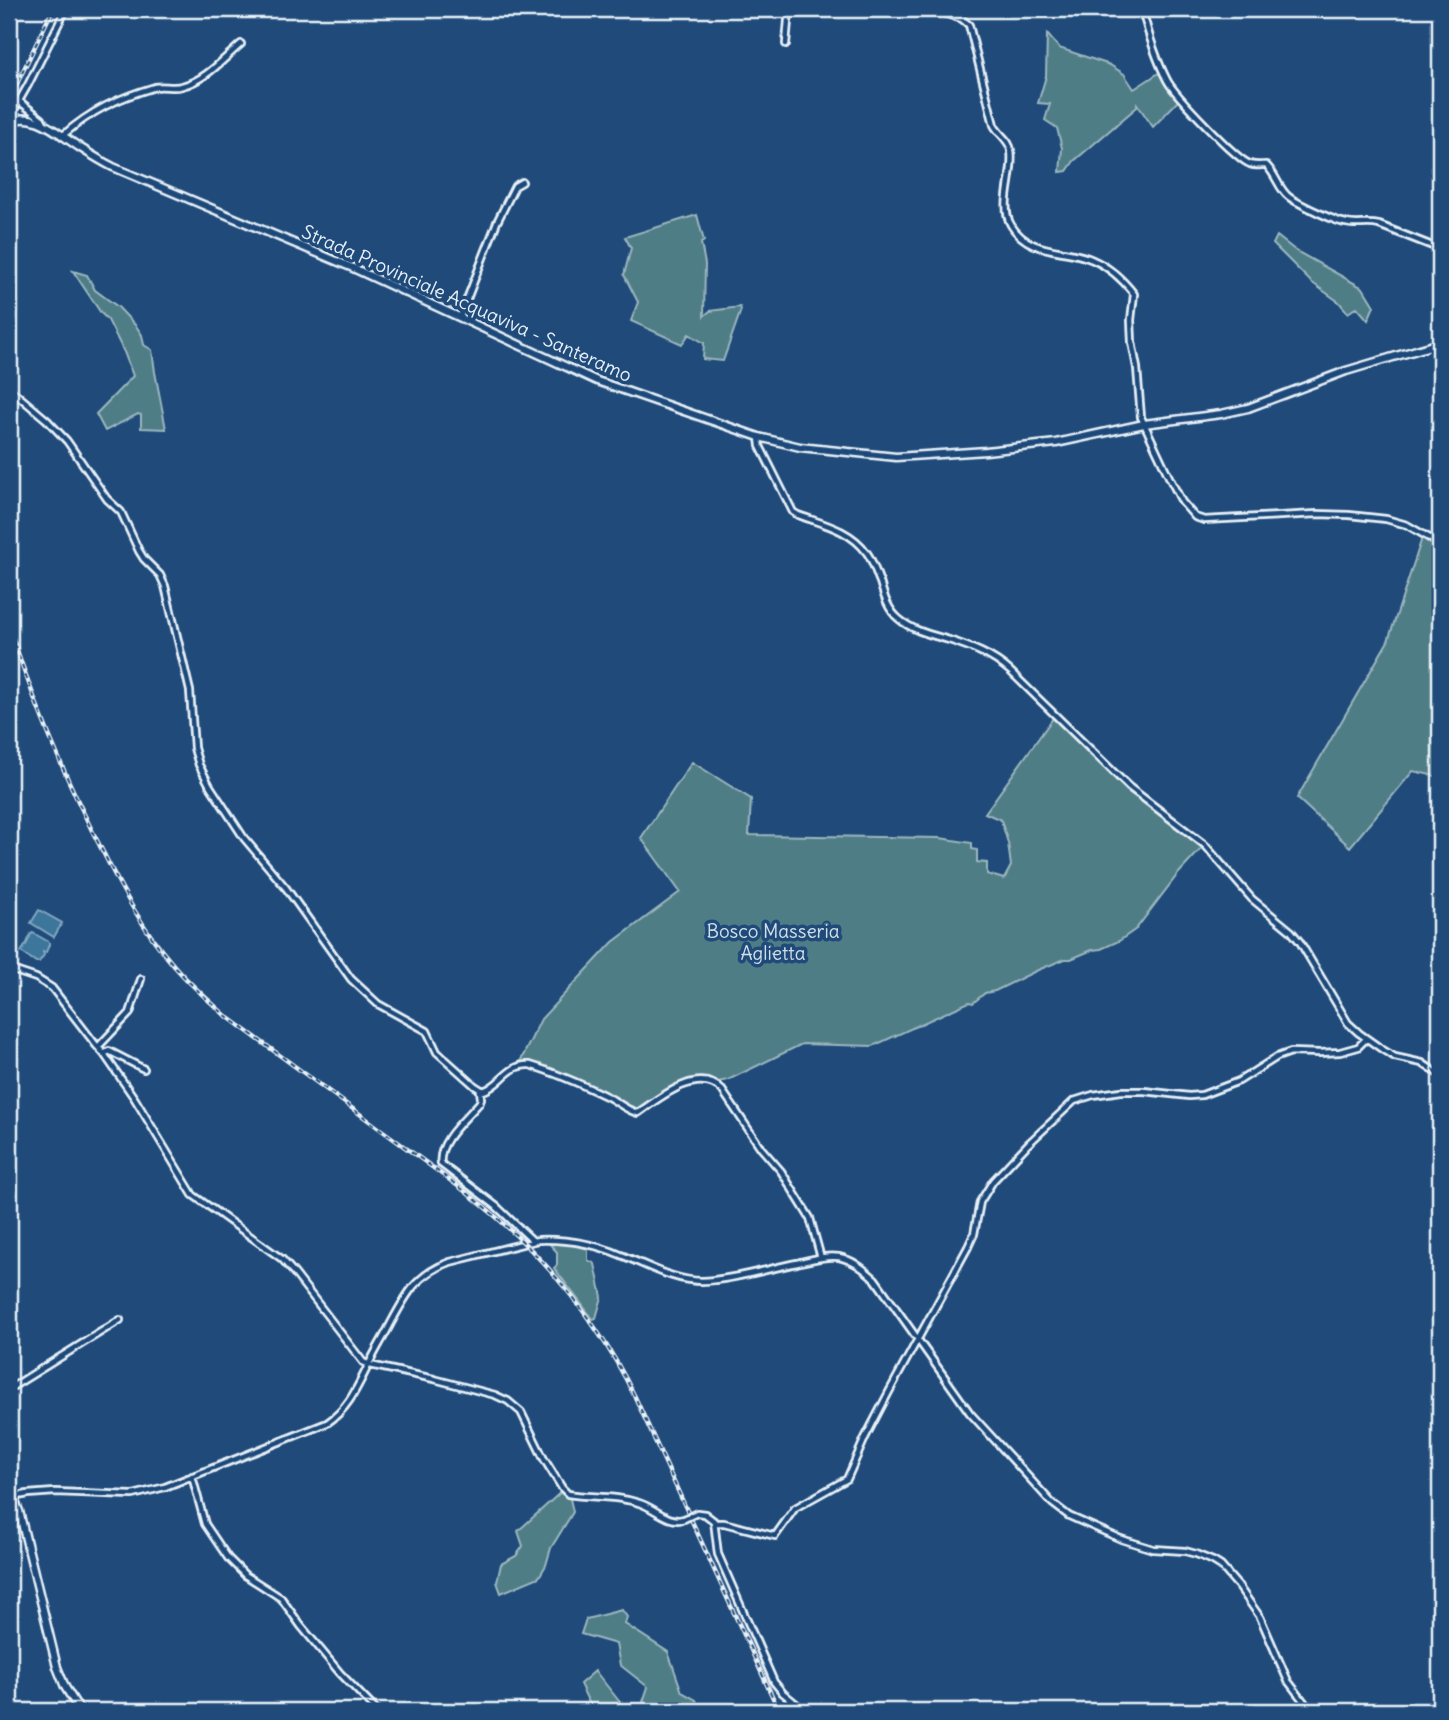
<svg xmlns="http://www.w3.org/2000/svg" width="1449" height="1720" viewBox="0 0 1449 1720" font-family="Delius,sans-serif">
<rect width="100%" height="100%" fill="#1f4a7a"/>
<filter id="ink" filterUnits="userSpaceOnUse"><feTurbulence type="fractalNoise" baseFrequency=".0143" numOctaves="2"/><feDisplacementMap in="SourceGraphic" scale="14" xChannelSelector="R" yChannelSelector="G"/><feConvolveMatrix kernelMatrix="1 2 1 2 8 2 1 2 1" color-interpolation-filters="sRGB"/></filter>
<g filter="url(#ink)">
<path fill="#4f7d86" stroke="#9cb7bf" stroke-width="2" d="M 1047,34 L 1059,48 L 1110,65 L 1124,74 L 1134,89 L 1162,71 L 1163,80 L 1180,99 L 1153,127 L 1137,104 L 1137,107 L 1074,161 L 1067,171 L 1060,172 L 1062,148 L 1057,128 L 1045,120 L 1050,104 L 1038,103 L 1046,76 Z
M 697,215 L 704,241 L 701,243 L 705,264 L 704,316 L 710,311 L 740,307 L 741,310 L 723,361 L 703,359 L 704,343 L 689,334 L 682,344 L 631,321 L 638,302 L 624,275 L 631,248 L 625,237 Z
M 1277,236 L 1296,251 L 1363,288 L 1374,306 L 1368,320 L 1357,307 L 1348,313 L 1339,302 L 1311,282 L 1273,244 Z
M 73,271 L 87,275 L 95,290 L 118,307 L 136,326 L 142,335 L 144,345 L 152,350 L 155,372 L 166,429 L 141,428 L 141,415 L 138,414 L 105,431 L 96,414 L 133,376 L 124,352 L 108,320 L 101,313 Z
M 1422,538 L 1440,550 L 1440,777 L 1413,771 L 1350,847 L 1297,798 L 1388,641 Z
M 1053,718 L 1127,791 L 1182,830 L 1202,848 L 1178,874 L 1136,929 L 1119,941 L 1101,949 L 1092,950 L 1071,959 L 1065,959 L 1038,970 L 995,991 L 985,993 L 973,1003 L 969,1002 L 873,1046 L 802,1044 L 728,1080 L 718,1082 L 704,1078 L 688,1079 L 636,1111 C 629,1108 624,1103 617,1100 C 587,1084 554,1066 520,1062 L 541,1019 L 613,942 L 680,892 L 641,838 L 692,762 L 751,799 L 749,835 L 940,838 L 972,843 L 972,849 L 977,850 L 977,862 L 987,863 L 987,874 L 1004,879 L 1011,866 L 1008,843 L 1001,820 L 985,813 Z
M 546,1240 L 588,1248 L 588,1260 L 595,1264 L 602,1297 L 596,1318 L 593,1319 L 554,1268 L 557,1265 L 557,1252 Z
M 562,1491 L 569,1494 L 573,1512 L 551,1548 L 546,1565 L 539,1577 L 501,1593 L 497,1582 L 501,1564 L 516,1556 L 523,1546 L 518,1531 Z
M 622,1610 L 627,1617 L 625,1624 L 668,1652 L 682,1692 L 696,1700 L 698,1705 L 676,1711 L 648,1711 L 643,1702 L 648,1687 L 620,1665 L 616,1644 L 581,1634 L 586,1619 Z
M 595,1671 L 623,1706 L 626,1710 L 625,1711 L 593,1711 L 580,1684 Z"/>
<path fill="#3e769b" stroke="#82a7c0" stroke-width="2" d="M 39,910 L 62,923 L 54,937 L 31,923 Z
M 33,933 L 49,942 L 49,945 L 46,952 L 43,952 L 44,955 L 39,962 L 36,962 L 21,952 L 27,943 L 31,934 Z"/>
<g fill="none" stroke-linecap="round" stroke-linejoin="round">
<g stroke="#e8f1f8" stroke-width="10">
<path id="minor" d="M 932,9 L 962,19 L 969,25 L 994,125 C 999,135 1010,140 1011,151 C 1015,173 999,205 1011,225 C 1030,256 1065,247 1093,260 C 1109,267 1124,281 1134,294 L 1131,320 L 1132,342 L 1137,368 L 1141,417 L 1170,479 L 1182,502 L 1195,517 L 1204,520 L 1317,514 L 1349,515 L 1386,519 L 1407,525 L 1440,544
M 1142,9 C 1148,33 1155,57 1167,80 C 1174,94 1237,160 1250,164 C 1255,166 1261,165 1266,165 C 1276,174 1279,190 1289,197 C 1297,203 1336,222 1346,223 C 1357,226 1368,222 1379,225 L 1440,249
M 786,44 L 789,9
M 19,101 L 42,119 L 44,123
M 12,121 L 12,113 L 28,85 L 66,9
M 62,136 C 92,110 118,98 155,87 C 164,85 173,89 182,86 C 206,80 223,59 241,44
M 460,317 L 497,222 L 515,186 L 522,182
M 9,388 L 47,420 L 67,441 L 107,499 L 121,512 L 139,551 L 144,559 L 160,575 L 165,586 L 190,691 L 194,748 L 199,765 L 210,786 L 244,838 L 286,888 L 351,979 L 378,1004 L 427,1031 L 437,1052 L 475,1086 L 483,1091 C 501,1086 508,1063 530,1065 C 556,1073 583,1085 608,1097 C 618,1102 627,1111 638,1113 C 659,1098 698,1066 722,1090 L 761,1148 L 781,1171 L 810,1218 L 821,1258
M 759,437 L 760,446 L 793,512 L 798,515 C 823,524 851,530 867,553 C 873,561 876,573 880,582 C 884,596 888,610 899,619 C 913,631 932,635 949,640 C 971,647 992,655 1010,671 L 1129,787 L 1205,845 L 1252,899 L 1291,931 L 1300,942 L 1348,1023 L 1359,1033 L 1383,1050 L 1395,1057 L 1422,1063 L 1440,1075
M 9,969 L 36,978 L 52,988 L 96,1045 L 104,1054 L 135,1099 L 193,1195 L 282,1259 L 295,1274 L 363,1362 L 370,1365 L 434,1379 L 495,1395 L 508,1401 L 521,1412 L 544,1459 L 562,1488 L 568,1494 C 591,1498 616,1495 639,1503 C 654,1507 668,1524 684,1519
M 98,1047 L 130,1013 L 141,979
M 104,1054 L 109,1051 L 144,1069
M 480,1091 L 481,1098 L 480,1102 C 467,1118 437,1141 441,1164 L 496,1206 L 533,1241
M 9,1389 L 120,1320
M 192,1476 L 205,1524 L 228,1558 L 245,1575 L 281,1598 L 301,1626 L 340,1673 L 377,1711
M 13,1497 L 28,1494 L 55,1492 L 133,1495 L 165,1487 L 327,1423 C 348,1409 357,1388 368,1366 C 375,1351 384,1337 391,1323 C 407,1293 417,1274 450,1262 L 538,1240 C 566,1239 595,1244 621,1255 C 647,1265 674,1281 702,1281 C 732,1280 767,1269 797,1263 C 810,1260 825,1255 839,1257 C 853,1260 864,1269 875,1279 L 970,1413 L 1052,1503 L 1069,1516 L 1121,1539 L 1153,1549 L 1185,1551 L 1196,1554 L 1213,1561 L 1221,1566 L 1239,1587 L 1260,1617 L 1288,1681 L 1311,1711
M 697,1513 L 705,1514 L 714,1521 L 718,1554 L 774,1682 L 783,1693 L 805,1711
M 715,1523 L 724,1523 L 775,1536 L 795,1508 L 847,1479 L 865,1438 L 889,1392 L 968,1247 L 974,1234 L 980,1202 L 993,1181 L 1028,1144 L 1074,1101 L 1093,1095 L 1121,1091 L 1144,1091 L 1189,1096 L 1202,1095 L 1239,1081 L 1277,1057 L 1291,1052 L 1319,1053 L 1340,1052 L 1358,1047 L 1366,1039"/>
</g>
<g stroke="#e8f1f8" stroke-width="11">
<path id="secondary" d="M 9,123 C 32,108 60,135 79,147 C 90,154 101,161 113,167 L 353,268 L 597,381 L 759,437 L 800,447 L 896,457 L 986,451 L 1056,443 L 1144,424 L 1221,414 L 1248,408 L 1346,371 L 1440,343
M 9,1488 L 19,1511 L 57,1667 L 65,1687 L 80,1711"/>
</g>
<use href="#minor" stroke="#1f4a7a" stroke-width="4.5"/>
<use href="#secondary" stroke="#1f4a7a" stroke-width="6"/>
<g stroke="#e8f1f8" stroke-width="4.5">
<path id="rail" d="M 9,100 L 53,9
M 9,627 C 35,705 66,781 104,854 C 123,892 143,929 171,962 C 187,982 206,998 225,1015 L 462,1189 C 535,1245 595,1314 635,1397 L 779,1711"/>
</g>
<use href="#rail" stroke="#1f4a7a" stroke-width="2" stroke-dasharray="5" stroke-linecap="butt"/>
<g stroke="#e8f1f8" stroke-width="10" stroke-linecap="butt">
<path id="minor-bridge" d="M 684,1519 L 697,1513"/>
</g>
<use href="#minor-bridge" stroke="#1f4a7a" stroke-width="4.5"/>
</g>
</g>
<g text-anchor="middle" stroke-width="7" stroke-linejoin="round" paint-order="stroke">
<g font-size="19" fill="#e8f1f8" stroke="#1f4a7a">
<text transform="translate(467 303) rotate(24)" y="7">Strada Provinciale Acquaviva - Santeramo</text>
</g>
<g font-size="19" fill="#d1e0e7" stroke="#1f4a7a">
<text x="773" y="938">Bosco Masseria<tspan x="773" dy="22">Aglietta</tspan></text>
</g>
</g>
<rect width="1449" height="1720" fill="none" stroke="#1f4a7a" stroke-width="35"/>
<rect x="18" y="18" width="1414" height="1685" fill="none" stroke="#e8f1f8" stroke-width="2.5" filter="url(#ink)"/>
</svg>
